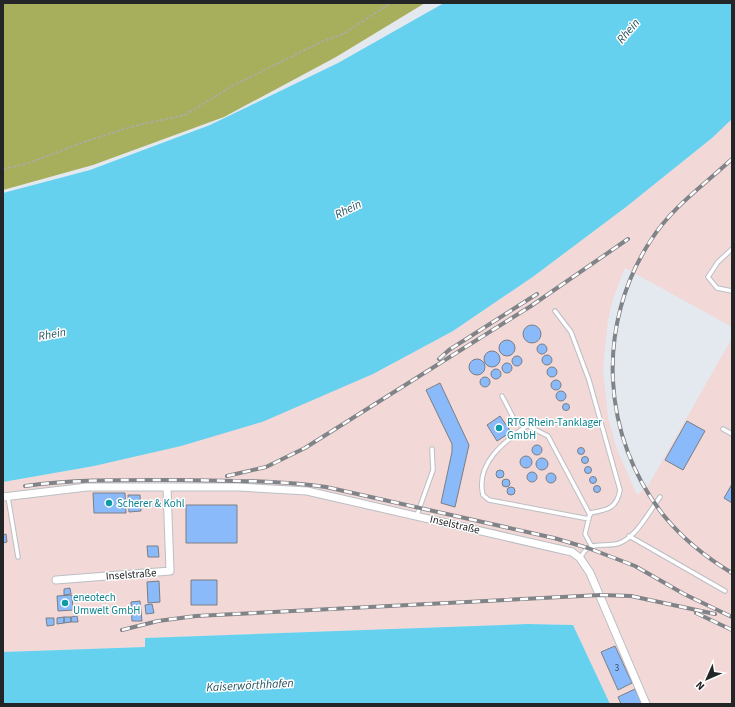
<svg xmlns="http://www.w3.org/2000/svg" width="735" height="707" viewBox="0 0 735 707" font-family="'Source Sans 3',sans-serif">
<rect width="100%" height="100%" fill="#e4e9ef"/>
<path fill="#f2d8d6" d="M 732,119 L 732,327 L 625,268 L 613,299 L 608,320 L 603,369 L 608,417 L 616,447 L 637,495 L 648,486 L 732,338 L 732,704 L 610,704 L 573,625 L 528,624 L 145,638 L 145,647 L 3,652 L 3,482 L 94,466 L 373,374 L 453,331 L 534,276 L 626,207 L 712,138 Z"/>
<path fill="#a8af5c" d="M 3,3 L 425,3 L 336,57 L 224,117 L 93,165 L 3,190 Z"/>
<path fill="#65d1ee" d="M 444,3 L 732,3 L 732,119 L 712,138 L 626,207 L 534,276 L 453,331 L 373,374 L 262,422 L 181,446 L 94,466 L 3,482 L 3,193 L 90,170 L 210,125 L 338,63 Z
M 528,624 L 573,625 L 610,704 L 3,704 L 3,652 L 145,647 L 145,638 Z"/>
<path fill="#8bbafb" stroke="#7a7e84" d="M523 334a9 9 0 1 1 18 0a9 9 0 1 1-18 0Z
M499 348a8 8 0 1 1 16 0a8 8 0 1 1-16 0Z
M537 349a5 5 0 1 1 10 0a5 5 0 1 1-10 0Z
M484 359a8 8 0 1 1 16 0a8 8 0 1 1-16 0Z
M542 360a5 5 0 1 1 10 0a5 5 0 1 1-10 0Z
M512 361a5 5 0 1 1 10 0a5 5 0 1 1-10 0Z
M469 367a8 8 0 1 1 16 0a8 8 0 1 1-16 0Z
M502 368a5 5 0 1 1 10 0a5 5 0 1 1-10 0Z
M547 372a5 5 0 1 1 10 0a5 5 0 1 1-10 0Z
M491 374a5 5 0 1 1 10 0a5 5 0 1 1-10 0Z
M480 382a5 5 0 1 1 10 0a5 5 0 1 1-10 0Z
M551 385a5 5 0 1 1 10 0a5 5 0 1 1-10 0Z
M 440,383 L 469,445 L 455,507 L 441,503 L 452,452 L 452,444 L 426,390 Z
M556 396a5 5 0 1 1 10 0a5 5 0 1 1-10 0Z
M562.5 407a3.5 3.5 0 1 1 7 0a3.5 3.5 0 1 1-7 0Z
M 500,416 L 511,432 L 497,441 L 487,425 Z
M 687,421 L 705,431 L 683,470 L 665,460 Z
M532 450a5 5 0 1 1 10 0a5 5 0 1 1-10 0Z
M577.5 451a3.5 3.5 0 1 1 7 0a3.5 3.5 0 1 1-7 0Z
M520 462a6 6 0 1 1 12 0a6 6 0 1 1-12 0Z
M581.5 460a3.5 3.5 0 1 1 7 0a3.5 3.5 0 1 1-7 0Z
M536 464a6 6 0 1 1 12 0a6 6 0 1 1-12 0Z
M584.5 470a3.5 3.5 0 1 1 7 0a3.5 3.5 0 1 1-7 0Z
M496 474a4 4 0 1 1 8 0a4 4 0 1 1-8 0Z
M527 477a5 5 0 1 1 10 0a5 5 0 1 1-10 0Z
M546 478a5 5 0 1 1 10 0a5 5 0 1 1-10 0Z
M589.5 480a3.5 3.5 0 1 1 7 0a3.5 3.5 0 1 1-7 0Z
M502 483a4 4 0 1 1 8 0a4 4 0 1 1-8 0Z
M 732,484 L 732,503 L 724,498 Z
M593.5 489a3.5 3.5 0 1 1 7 0a3.5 3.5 0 1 1-7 0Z
M507 491a4 4 0 1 1 8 0a4 4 0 1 1-8 0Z
M 93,493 L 125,493 L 126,513 L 94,513 Z
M 128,495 L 140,495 L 141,511 L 129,512 Z
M 186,505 L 237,505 L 237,543 L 186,543 Z
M 6,534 L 7,542 L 3,543 L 3,535 Z
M 147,546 L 158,546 L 159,557 L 148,557 Z
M 191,580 L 217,580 L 217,605 L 191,605 Z
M 159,581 L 160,602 L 148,603 L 147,582 Z
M 70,588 L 71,594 L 64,595 L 64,589 Z
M 72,595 L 73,610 L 58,611 L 57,596 Z
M 140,601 L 142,621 L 132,621 L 131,602 Z
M 152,604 L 154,613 L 146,614 L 145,605 Z
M 77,616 L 78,622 L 71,622 L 71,617 Z
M 64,617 L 71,617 L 71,622 L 64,623 Z
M 64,617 L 64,623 L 57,624 L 57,618 Z
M 46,618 L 54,618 L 54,625 L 47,626 Z
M 615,646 L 632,683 L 618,690 L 601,652 Z
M 635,689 L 642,704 L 621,704 L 618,697 Z"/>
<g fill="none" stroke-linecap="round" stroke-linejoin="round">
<g stroke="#bbbfc5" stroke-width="5.5">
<path id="lane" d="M 732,249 L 718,262 L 708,277 L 717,288 L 732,291
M 555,311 L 571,332 L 589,380 L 620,490 C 617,508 608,510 590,513 L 585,534 L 592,547
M 502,396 L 514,419 L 548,436 L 590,515
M 528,425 C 505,441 475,463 483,495 L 489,500 L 589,519
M 723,429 L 732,434
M 8,497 L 18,557
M 417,515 L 433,470 L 432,449
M 629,536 L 725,591
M 580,558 C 582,555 585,550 588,548 C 598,542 611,548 622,542 C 638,534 649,512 660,497"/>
</g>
<g stroke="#bbbfc5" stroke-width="9">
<path id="street" d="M 3,497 L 87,487 L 239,487 L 307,491 L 572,552 L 580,558 L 590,573 L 646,704
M 56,580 L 170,571 L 167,488"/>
</g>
<path stroke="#a9adb2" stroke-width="1.5" stroke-dasharray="3 2" stroke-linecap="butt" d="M 3,169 L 26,164 L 84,142 L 134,126 L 185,115 L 232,86 L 321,42 L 343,34 L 391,3"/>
<use href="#lane" stroke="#fff" stroke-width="3.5"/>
<use href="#street" stroke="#fff" stroke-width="7"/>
<g stroke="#808387" stroke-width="4">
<path id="rail" d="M 732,159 C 704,185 672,207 651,240 C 595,325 601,438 665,517 C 684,540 707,558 732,573
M 439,359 L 449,350 L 537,294
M 227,476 L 266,467 L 305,448 L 531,306 L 628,239
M 25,486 C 77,479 128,480 180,480 C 229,481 277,480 326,487 L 554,538 L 588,548 L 635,566 L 684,594 L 732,617
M 696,613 L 732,630
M 122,630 L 158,621 L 196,616 L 601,595 L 631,596 L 715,614"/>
</g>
<use href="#rail" stroke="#fff" stroke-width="2.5" stroke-dasharray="8" stroke-linecap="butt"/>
</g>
<g fill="#0f9aa8" stroke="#fff" stroke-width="1.5">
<circle cx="499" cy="428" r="4"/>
<circle cx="109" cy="503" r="4"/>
<circle cx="65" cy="603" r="4"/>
</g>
<g text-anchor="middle" stroke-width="3" stroke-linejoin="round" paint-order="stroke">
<g font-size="9" fill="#3d4a5c">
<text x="617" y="671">3</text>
</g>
<g font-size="11" fill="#0d838f" stroke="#fff" text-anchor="start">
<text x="507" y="426">RTG Rhein-Tanklager<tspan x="507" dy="13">GmbH</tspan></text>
<text x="117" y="507">Scherer &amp; Kohl</text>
<text x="73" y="601">eneotech<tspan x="73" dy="13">Umwelt GmbH</tspan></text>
</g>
<g font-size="11" fill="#232527" stroke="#fff">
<text transform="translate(455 524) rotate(13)" y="4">Inselstraße</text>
<text transform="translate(131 574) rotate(-4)" y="4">Inselstraße</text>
</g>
<g font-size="12" font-style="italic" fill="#275662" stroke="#fff">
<text transform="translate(628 31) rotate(-49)" y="4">Rhein</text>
<text transform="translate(348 209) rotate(-26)" y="4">Rhein</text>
<text transform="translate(52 334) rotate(-10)" y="4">Rhein</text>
<text transform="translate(250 685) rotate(-3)" y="4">Kaiserwörthhafen</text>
</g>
</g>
<rect width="735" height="707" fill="none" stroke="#232527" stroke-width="8"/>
<g transform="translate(707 679) rotate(225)" stroke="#ffffff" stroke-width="3" paint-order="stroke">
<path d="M0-3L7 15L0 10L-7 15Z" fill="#232527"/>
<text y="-6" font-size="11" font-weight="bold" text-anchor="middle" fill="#232527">N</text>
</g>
</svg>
